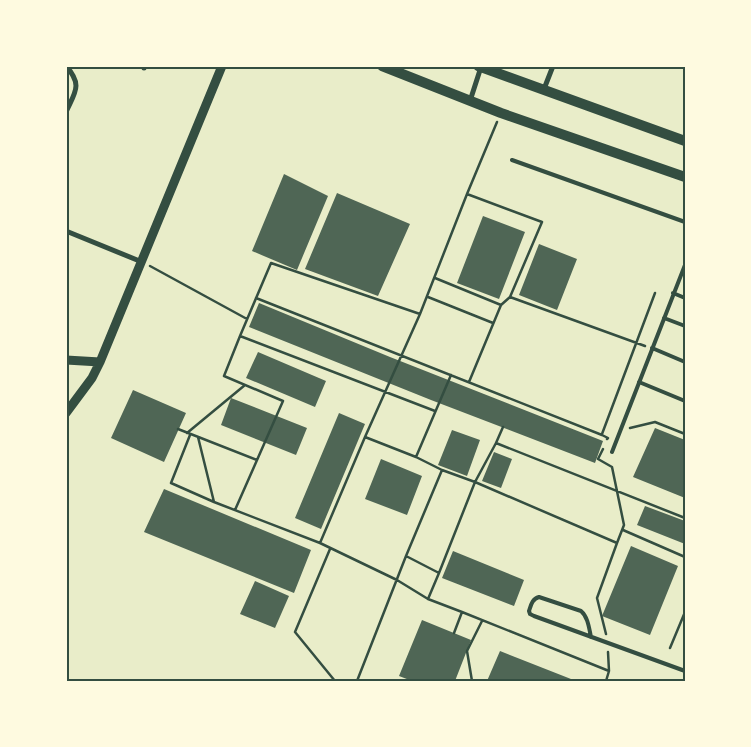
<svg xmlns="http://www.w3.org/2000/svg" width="751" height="747" viewBox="0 0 751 747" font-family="'Open Sans',sans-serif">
<rect width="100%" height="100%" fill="#e9edc9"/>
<path fill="#4f6655" d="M 284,174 L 328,196 L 297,270 L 252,251 Z
M 337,193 L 410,224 L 378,296 L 305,269 Z
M 483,216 L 525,232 L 499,299 L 457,283 Z
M 539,244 L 577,259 L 557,310 L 519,295 Z
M 259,303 L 390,357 L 603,441 L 595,463 L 431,400 L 249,327 Z
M 258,352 L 326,381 L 315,407 L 246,378 Z
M 133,390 L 186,413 L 164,462 L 111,438 Z
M 231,398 L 307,428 L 296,455 L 221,425 Z
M 339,413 L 365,424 L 321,529 L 295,518 Z
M 655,428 L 685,440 L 685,498 L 633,477 Z
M 452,430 L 480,440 L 467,476 L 438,465 Z
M 494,452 L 512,459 L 501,488 L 482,481 Z
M 381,459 L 422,476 L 407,515 L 365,499 Z
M 164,489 L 311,550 L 294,593 L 144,532 Z
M 645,506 L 685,521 L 685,544 L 637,525 Z
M 631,546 L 678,566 L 650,635 L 602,616 Z
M 453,551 L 524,580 L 514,606 L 442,578 Z
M 255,581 L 289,596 L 275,628 L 240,614 Z
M 422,620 L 471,640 L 455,681 L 412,681 L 399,676 Z
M 500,651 L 571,679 L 570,681 L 487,681 Z"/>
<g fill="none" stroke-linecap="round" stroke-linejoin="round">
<path stroke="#344e41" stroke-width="2.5" d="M 467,194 L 542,222 L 510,297 L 501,305 L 469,382
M 150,266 L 247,319
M 435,278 L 501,305
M 428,297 L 493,323
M 510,297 L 645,346
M 256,298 L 602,435 L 608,438 L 607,439
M 240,336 L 271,263 L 420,314 L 467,194 L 497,122
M 451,375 L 416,457 L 442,470 L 475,482 L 496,443
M 503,427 L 496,443 L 685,518
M 630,428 L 655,422 L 685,434
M 178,429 L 257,460
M 187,433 L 245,385
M 602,434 L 655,293
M 190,435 L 171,483 L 214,502
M 198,437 L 214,502 L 320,543 L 397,580 L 428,599
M 365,437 L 416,457
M 442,470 L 406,556 L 439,573 L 475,482 L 617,543 L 624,525 L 612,467 L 598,459 L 603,449
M 235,510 L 283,401 L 224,376 L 240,336 L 435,411
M 623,530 L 685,557
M 320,543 L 365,437 L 420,314
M 330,549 L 295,632 L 335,681
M 439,573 L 428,599 L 462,612
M 454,633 L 462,612 L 609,671
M 606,634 L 597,598 L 617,543
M 670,648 L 685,612
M 357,681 L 406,556
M 472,681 L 467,651 L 482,621
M 606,681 L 609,671 L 608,652"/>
<path stroke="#344e41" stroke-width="4" d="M 512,160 L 685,222
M 673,293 L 685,298
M 664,318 L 685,326
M 652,348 L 685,362
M 639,382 L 685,401
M 612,452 L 685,265
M 591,637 C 589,628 588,617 581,611 L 539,597 C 532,599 531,605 529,611 L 530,614 L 534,616 L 685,671"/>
<path stroke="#344e41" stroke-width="5" d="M 144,68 L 144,66
M 544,89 L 553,66
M 470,101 L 481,67
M 66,112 C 75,92 83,85 66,66
M 66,231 L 142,262"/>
<path stroke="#344e41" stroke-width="9" d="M 66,360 L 100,362
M 66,413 L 92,378 L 100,362 L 222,66"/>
<path stroke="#344e41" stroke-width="10" d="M 382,66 L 501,113 L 685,177
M 478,66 L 685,141"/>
</g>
<rect width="751" height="747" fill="none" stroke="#fefae0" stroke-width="135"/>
<rect x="68" y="68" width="616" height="612" fill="none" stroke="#344e41" stroke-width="2"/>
</svg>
